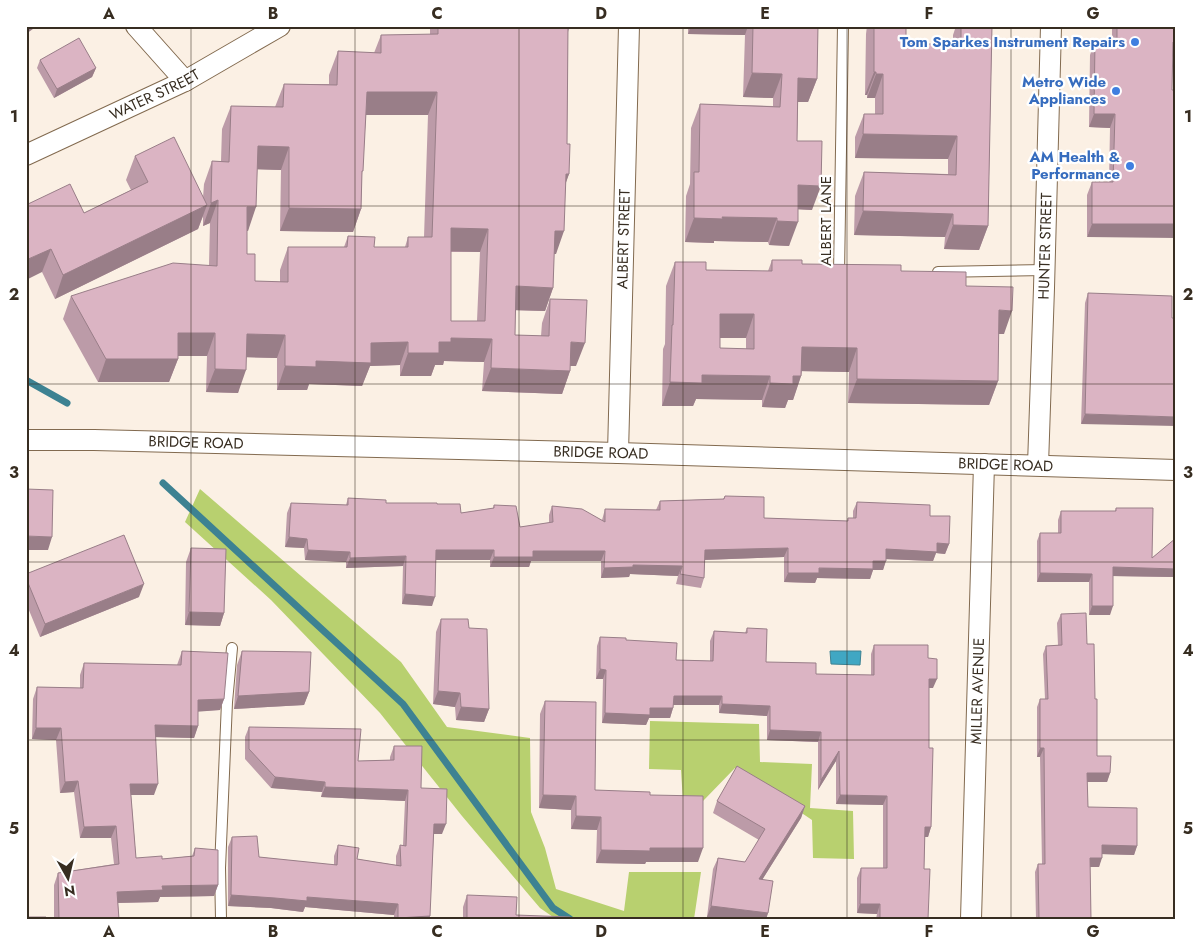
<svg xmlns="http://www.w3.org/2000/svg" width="1202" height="945" viewBox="0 0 1202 945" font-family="Jost,sans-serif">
<rect width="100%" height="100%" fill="#fbf0e4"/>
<path fill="#b8d06f" d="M 200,489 L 401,662 L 447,727 L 530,738 L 531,812 L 545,848 L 556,889 L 624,911 L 629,872 L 701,872 L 694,919 L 556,919 L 540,908 L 462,816 L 380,713 L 271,600 L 185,522 Z
M 650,721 L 759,724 L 760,762 L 812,764 L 810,808 L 853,811 L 854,859 L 813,858 L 812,820 L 735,768 L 703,801 L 683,802 L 681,770 L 649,769 Z"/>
<path fill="#40a7c3" stroke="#3d8292" d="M 830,651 L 861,651 L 860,665 L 831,664 Z"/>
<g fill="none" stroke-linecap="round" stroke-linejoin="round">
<path stroke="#3d8292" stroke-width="7" d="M 26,380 L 67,403
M 163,483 L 403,704 L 553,908 L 570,919"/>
<g stroke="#826a4f" stroke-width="12">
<path id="service" d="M 843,26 L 839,273 L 844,273
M 938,272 L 1045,270
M 221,919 L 220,868 L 227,702 L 232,648"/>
</g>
<g stroke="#826a4f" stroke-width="22">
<g id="minor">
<path d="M 136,26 L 185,81"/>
<path id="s1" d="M 26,155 L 185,81 L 280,26"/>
<path id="s2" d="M 26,440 L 94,440 L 618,453 L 1176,470"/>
<path id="s3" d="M 618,453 L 629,26"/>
<path id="s4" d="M 1038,465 L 1044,288 L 1051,26"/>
<path id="s5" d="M 971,919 L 984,464"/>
</g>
</g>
<use href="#service" stroke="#fff" stroke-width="10"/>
<use href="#minor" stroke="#fff" stroke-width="20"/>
</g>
<path fill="#bc9ba8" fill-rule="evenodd" d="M 430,26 L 570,26 L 568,32 L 567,144 L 569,174 L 565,184 L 556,254 L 554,254 L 553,288 L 545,311 L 515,310 L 515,335 L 541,336 L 542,323 L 550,299 L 576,366 L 570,366 L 570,371 L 562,394 L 482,391 L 484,362 L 444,361 L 443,365 L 435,365 L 431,376 L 400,376 L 400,365 L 370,366 L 362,386 L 309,384 L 307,390 L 277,390 L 277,358 L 246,357 L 238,393 L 206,392 L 207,356 L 178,356 L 178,359 L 169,382 L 98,382 L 63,319 L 71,296 L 209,265 L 210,223 L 203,226 L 203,216 L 198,229 L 55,299 L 42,272 L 26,205 L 84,213 L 131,190 L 126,180 L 135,156 L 203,198 L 204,184 L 212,161 L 221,161 L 222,129 L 231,106 L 275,107 L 284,84 L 329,84 L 329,75 L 338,51 L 374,53 L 381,35 L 430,35 ZM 366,115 L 428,115 L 424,237 L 408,237 L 405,247 L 374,247 L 348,236 L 344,247 L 288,247 L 280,270 L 280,282 L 255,281 L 247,254 L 247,230 L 248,231 L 257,169 L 281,170 L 280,231 L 353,232 L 361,209 L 362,175 ZM 451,252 L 480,252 L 477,321 L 451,321 Z
M 688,26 L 818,26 L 817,79 L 808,102 L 798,102 L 797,141 L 812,210 L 798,209 L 789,246 L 769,245 L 768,242 L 714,241 L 714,243 L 685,242 L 686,196 L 690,184 L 691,128 L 700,104 L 773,106 L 773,98 L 743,97 L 745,35 L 688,34 Z
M 867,26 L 906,26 L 906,44 L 953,44 L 953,35 L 956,26 L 992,26 L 988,226 L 979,250 L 944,249 L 945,237 L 854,235 L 855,196 L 864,172 L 948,174 L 948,159 L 855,158 L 855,137 L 864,114 L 875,114 L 875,98 L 867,98 L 867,95 L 865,95 L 866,34 Z
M 1112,26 L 1176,26 L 1176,56 L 1173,56 L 1087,237 L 1087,195 L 1092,182 L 1109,182 L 1110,128 L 1089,127 L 1090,55 L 1095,41 L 1112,41 Z
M 40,60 L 96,68 L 92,77 L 54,98 L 37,68 Z
M 772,260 L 802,264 L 901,271 L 966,286 L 1004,334 L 998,334 L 998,381 L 989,405 L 848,403 L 849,372 L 802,371 L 801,376 L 793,400 L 788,400 L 785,408 L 762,407 L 762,400 L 696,399 L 693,406 L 662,406 L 663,349 L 665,344 L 666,286 L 675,262 L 706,270 L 768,271 ZM 720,338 L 746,338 L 746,349 L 720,348 Z
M 1088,293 L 1172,318 L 1081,424 L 1085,303 Z
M 725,496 L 764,518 L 847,521 L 848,518 L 853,518 L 853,511 L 857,502 L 930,516 L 949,544 L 945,554 L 936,553 L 933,561 L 886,559 L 883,570 L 873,570 L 870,579 L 817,578 L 815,583 L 784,582 L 784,557 L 705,560 L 704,578 L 701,588 L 676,584 L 678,576 L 630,574 L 629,577 L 601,578 L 601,561 L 531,561 L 529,567 L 490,567 L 490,560 L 436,560 L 432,606 L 402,604 L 403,566 L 346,568 L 346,562 L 305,560 L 304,548 L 285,547 L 287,513 L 291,503 L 346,505 L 348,498 L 386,503 L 437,504 L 461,513 L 493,508 L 494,505 L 520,527 L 549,523 L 549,515 L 552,506 L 602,520 L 605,509 L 656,510 L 660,501 L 723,499 Z
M 1116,508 L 1152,558 L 1176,538 L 1176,609 L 1174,609 L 1173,577 L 1113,576 L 1110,615 L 1089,615 L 1089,582 L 1037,582 L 1037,541 L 1040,533 L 1058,533 L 1058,520 L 1061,511 L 1115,511 Z
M 191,548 L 224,613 L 220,626 L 185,625 L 186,562 Z
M 26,574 L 139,597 L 40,637 L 26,603 Z
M 1061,614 L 1087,644 L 1097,756 L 1110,773 L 1107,782 L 1087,782 L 1088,807 L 1137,846 L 1134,855 L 1102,854 L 1099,867 L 1090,867 L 1091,919 L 1036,919 L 1035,872 L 1038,864 L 1042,864 L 1040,757 L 1037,757 L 1037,707 L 1040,699 L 1045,699 L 1043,654 L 1046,646 L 1058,645 L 1057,623 Z
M 441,619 L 469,628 L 489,709 L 484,722 L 456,720 L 455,707 L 433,704 L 436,632 Z
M 747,628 L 766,662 L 816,674 L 871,675 L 871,654 L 874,645 L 928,658 L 933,688 L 929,688 L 929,748 L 932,793 L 931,827 L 928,837 L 925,837 L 924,869 L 928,919 L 876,919 L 877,914 L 857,913 L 857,878 L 861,868 L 883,868 L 883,805 L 836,804 L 836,761 L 818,790 L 818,742 L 767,740 L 767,716 L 719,713 L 719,705 L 673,705 L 673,708 L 670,718 L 649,718 L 646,725 L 602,723 L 603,679 L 596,679 L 597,646 L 600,637 L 626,640 L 676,660 L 710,661 L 710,641 L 714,631 L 745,633 Z
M 182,651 L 224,699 L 220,710 L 198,711 L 198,726 L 194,738 L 155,737 L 154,795 L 131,795 L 136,858 L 162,859 L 192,856 L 195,848 L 218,885 L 214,896 L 160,897 L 158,902 L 118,903 L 119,919 L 54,919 L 54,885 L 58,873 L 114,864 L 111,838 L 80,838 L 74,792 L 60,793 L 56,740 L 32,739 L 33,699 L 37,687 L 80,688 L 80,675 L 84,663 L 177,665 Z
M 242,651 L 309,692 L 304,705 L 234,709 L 237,665 Z
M 545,701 L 595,790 L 650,795 L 698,862 L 646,862 L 645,864 L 596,863 L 597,830 L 571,829 L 571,810 L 539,808 L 540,714 Z
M 249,727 L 358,761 L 390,760 L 390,757 L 394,746 L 421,788 L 442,834 L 434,834 L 429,919 L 394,919 L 394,915 L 305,907 L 303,912 L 271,908 L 228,906 L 228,847 L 232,837 L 259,857 L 334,865 L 334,856 L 338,845 L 357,859 L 396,865 L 396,856 L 400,845 L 403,845 L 405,801 L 321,797 L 322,792 L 271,788 L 245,759 L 245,737 Z
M 717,801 L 805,806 L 801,818 L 762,880 L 768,913 L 766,919 L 720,919 L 707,917 L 713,869 L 718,858 L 745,862 L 759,840 L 713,813 Z
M 467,895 L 516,915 L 572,919 L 463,919 L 463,907 Z"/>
<path fill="#997e88" d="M 26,26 L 37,26 L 26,34 Z
M 691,26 L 748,26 L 745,35 L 688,34 Z
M 1173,42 L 1176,42 L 1176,56 L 1168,56 Z
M 96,68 L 92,77 L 54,98 L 57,89 Z
M 874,72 L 876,72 L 867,95 L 865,95 Z
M 752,73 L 782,74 L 773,98 L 743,97 Z
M 876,74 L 883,74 L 875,98 L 867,98 Z
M 798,78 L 817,79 L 808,102 L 790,102 Z
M 367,92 L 437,92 L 428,115 L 358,115 Z
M 1094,114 L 1115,114 L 1110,128 L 1089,127 Z
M 863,134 L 957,136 L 948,159 L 855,158 Z
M 258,146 L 289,147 L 281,170 L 249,169 Z
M 566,174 L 569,174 L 561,197 Z
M 798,185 L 821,186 L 812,210 L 790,209 Z
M 218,200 L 210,223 L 203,226 L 211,203 Z
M 207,205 L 198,229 L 55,299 L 63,275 Z
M 247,207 L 256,207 L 248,231 L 239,230 Z
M 289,208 L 361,209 L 353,232 L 280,231 Z
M 863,211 L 953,214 L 945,237 L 854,235 Z
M 722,217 L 777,218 L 768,242 L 714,241 L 714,243 L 685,242 L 694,218 Z
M 777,221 L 798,222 L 789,246 L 769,245 Z
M 1092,224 L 1176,224 L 1176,238 L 1087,237 Z
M 953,225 L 988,226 L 979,250 L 944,249 Z
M 451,228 L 488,229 L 480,252 L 443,251 Z
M 555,231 L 564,231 L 556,254 L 547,254 Z
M 51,249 L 42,272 L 26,280 L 26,260 Z
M 516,286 L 553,288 L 545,311 L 508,310 Z
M 999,310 L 1012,311 L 1004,334 L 990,334 Z
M 720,314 L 754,314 L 746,338 L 711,338 Z
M 178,333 L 215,333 L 207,356 L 169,356 Z
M 247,334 L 285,335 L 277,358 L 238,357 Z
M 451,338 L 492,339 L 484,362 L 444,361 L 443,365 L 435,365 L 431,376 L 400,376 L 408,353 Z
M 408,342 L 400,365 L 370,366 L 362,386 L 309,384 L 307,390 L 277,390 L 285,366 L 316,361 L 371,343 Z
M 571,342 L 585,343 L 576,366 L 563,366 Z
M 802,347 L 857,348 L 849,372 L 793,371 Z
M 106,359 L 178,359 L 169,382 L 98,382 Z
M 491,368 L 570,371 L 562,394 L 482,391 Z
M 215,369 L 246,370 L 238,393 L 206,392 Z
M 702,375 L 770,376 L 762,400 L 696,399 L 693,406 L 662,406 L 670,382 Z
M 793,376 L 801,376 L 793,400 L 788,400 L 785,408 L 762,407 L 770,383 Z
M 857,379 L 998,381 L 989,405 L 848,403 Z
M 1085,414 L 1176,417 L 1176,426 L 1081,424 Z
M 26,536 L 52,537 L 48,550 L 26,550 Z
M 289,537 L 307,539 L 304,548 L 285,547 Z
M 937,543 L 949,544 L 945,554 L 936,553 L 933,561 L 883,559 L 886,549 Z
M 788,548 L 784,557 L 701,560 L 705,550 Z
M 308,550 L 350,552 L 346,562 L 305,560 Z
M 436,550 L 494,550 L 490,560 L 433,560 Z
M 533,551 L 605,551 L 601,561 L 531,561 L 529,567 L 490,567 L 494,557 Z
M 406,556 L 403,566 L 346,568 L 350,558 Z
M 873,561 L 886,561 L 883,570 L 873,570 L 870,579 L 817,578 L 815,583 L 784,582 L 788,573 Z
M 633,565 L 682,566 L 678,576 L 630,574 L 629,577 L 601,578 L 604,568 Z
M 1113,567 L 1176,569 L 1176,571 L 1173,577 L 1110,576 Z
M 1040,573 L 1092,574 L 1089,582 L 1037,582 Z
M 144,584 L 139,597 L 40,637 L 45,624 Z
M 405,594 L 435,597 L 432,606 L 402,604 Z
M 1092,606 L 1113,606 L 1110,615 L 1089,615 Z
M 189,612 L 224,613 L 220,626 L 185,625 Z
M 600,669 L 606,670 L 603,679 L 596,679 Z
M 929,679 L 937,679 L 933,688 L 926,688 Z
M 438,691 L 460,693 L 455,707 L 433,704 Z
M 309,692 L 304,705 L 234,709 L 238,696 Z
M 674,696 L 722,696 L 719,705 L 670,705 Z
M 224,699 L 220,710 L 194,712 L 198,700 Z
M 722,704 L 770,706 L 767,716 L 719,713 Z
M 461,707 L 489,709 L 484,722 L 456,720 Z
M 650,708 L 673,708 L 670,718 L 649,718 L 646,725 L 602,723 L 605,713 Z
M 155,725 L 198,726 L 194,738 L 151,737 Z
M 36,728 L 61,728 L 56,740 L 32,739 Z
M 770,730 L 821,732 L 818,742 L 767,740 Z
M 1040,748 L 1044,748 L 1040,757 L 1037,757 Z
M 839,751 L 836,761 L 818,790 L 821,780 Z
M 1087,773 L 1110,773 L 1107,782 L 1084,782 Z
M 275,777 L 325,782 L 322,792 L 271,788 Z
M 78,781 L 74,792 L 60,793 L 65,782 Z
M 130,784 L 158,784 L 154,795 L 125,795 Z
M 325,787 L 408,790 L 405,801 L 321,797 Z
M 543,795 L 576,796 L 571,810 L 539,808 Z
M 840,795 L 887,796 L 883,805 L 836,804 Z
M 805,806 L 801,818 L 755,891 L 759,879 Z
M 576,816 L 601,817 L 597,830 L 571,829 Z
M 434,824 L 446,824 L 442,834 L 431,834 Z
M 116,826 L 111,838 L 80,838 L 84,827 Z
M 925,827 L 931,827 L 928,837 L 922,837 Z
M 1102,845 L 1137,846 L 1134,855 L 1099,854 Z
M 650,848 L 703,848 L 698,862 L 646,862 L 645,864 L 596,863 L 601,850 Z
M 1090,858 L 1102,858 L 1099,867 L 1087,867 Z
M 218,885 L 214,896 L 160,897 L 158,902 L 113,903 L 117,892 L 162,886 Z
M 231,895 L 307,897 L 398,904 L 394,915 L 305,907 L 303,912 L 271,908 L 228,906 Z
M 860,904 L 880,904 L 877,914 L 857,913 Z
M 711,906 L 768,913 L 766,919 L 720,919 L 707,917 Z
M 430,916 L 429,919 L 397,919 L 398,918 Z"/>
<path fill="#dbb4c3" stroke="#997e88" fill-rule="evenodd" d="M 438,26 L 568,26 L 567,144 L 570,144 L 569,174 L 566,174 L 564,231 L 555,231 L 553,288 L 516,286 L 515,335 L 549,336 L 550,299 L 587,300 L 585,343 L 571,342 L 570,371 L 491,368 L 492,339 L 451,338 L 451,342 L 439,342 L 439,353 L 408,353 L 408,342 L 371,343 L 371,363 L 316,361 L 316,367 L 285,366 L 285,335 L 247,334 L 246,370 L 215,369 L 215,333 L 178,333 L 178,359 L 106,359 L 71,296 L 173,263 L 217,266 L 218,200 L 211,203 L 212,161 L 229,162 L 231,106 L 283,107 L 284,84 L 337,85 L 338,51 L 381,53 L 381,35 L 438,34 ZM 367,92 L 437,92 L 432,237 L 408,237 L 408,247 L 374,247 L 375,237 L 348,236 L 347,247 L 288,247 L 288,282 L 255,281 L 255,254 L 247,254 L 247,207 L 256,207 L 258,146 L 289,147 L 289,208 L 361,209 L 362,171 L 363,171 ZM 451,228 L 488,229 L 485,321 L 451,321 Z
M 753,26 L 818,26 L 817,79 L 798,78 L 797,141 L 822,141 L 821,186 L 798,185 L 798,222 L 777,221 L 777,218 L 722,217 L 723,219 L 694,218 L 694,172 L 699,172 L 700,104 L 780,107 L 782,74 L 752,73 Z
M 874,26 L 906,26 L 906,44 L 961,44 L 961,26 L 992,26 L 988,226 L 953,225 L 953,214 L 863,211 L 864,172 L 956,175 L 957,136 L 863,134 L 864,114 L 883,114 L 883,74 L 876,74 L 876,72 L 874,72 Z
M 1117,26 L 1176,26 L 1176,42 L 1173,42 L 1172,90 L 1176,90 L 1176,224 L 1092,224 L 1092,182 L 1113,182 L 1115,114 L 1094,114 L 1095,41 L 1117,42 Z
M 79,38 L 96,68 L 57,89 L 40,60 Z
M 174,137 L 207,205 L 63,275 L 51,249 L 26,260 L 26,205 L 70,184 L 84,213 L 148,182 L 135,156 Z
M 772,260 L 802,260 L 802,264 L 901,265 L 901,271 L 966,272 L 966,286 L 1013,287 L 1012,311 L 999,310 L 998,381 L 857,379 L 857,348 L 802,347 L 801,376 L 793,376 L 793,384 L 770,383 L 770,376 L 702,375 L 702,383 L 670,382 L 672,325 L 673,325 L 675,262 L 706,262 L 706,270 L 772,271 ZM 720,314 L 754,314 L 754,349 L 720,348 Z
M 1088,293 L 1172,296 L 1172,318 L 1176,318 L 1176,417 L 1085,414 Z
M 26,489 L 53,490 L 52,537 L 26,536 Z
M 725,496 L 764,497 L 764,518 L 848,521 L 848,518 L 856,518 L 857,502 L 930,505 L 930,516 L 950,516 L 949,544 L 937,543 L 937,552 L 886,549 L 886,561 L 873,561 L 873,569 L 819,568 L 819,573 L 788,573 L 788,548 L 705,550 L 704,578 L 680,574 L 682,566 L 633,565 L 633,567 L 604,568 L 605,551 L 533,551 L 533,557 L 494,557 L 494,550 L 436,550 L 435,597 L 405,594 L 406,556 L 350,558 L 350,552 L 308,550 L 307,539 L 289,537 L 291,503 L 348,505 L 348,498 L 386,500 L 386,503 L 437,503 L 437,504 L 460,504 L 461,513 L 494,508 L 494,505 L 516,506 L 520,527 L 553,522 L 552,506 L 582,509 L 605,522 L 605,509 L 660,510 L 660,501 L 724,499 Z
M 1116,508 L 1153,508 L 1152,558 L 1176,538 L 1176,569 L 1113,567 L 1113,606 L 1092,606 L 1092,574 L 1040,573 L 1040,533 L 1061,533 L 1061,511 L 1116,511 Z
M 124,535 L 144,584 L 45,624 L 26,578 L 26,574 Z
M 191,548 L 226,549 L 224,613 L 189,612 Z
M 1086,613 L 1087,644 L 1094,644 L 1095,699 L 1097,699 L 1097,756 L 1111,756 L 1110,773 L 1087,773 L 1088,807 L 1137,808 L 1137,846 L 1102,845 L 1102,858 L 1090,858 L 1091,919 L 1039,919 L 1038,864 L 1045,864 L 1044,748 L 1040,748 L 1040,699 L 1048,699 L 1046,646 L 1062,645 L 1061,614 Z
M 441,619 L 468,619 L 469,628 L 487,629 L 489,709 L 461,707 L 460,693 L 438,691 Z
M 747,628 L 767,629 L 766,662 L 816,663 L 816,674 L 874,675 L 874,645 L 928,645 L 928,658 L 937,659 L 937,679 L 929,679 L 929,748 L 933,748 L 931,827 L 925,827 L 924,869 L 930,869 L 928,919 L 880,919 L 880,904 L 860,904 L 861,868 L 887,868 L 887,796 L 840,795 L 839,751 L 821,780 L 821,732 L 770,730 L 770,706 L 722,704 L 722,696 L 674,696 L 673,708 L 650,708 L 650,715 L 605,713 L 606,670 L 600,669 L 600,637 L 626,638 L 626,640 L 677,643 L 676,660 L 713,661 L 714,631 L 747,633 Z
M 182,651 L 228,653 L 224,699 L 198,700 L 198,726 L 155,725 L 158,784 L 130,784 L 136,858 L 162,856 L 162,859 L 194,856 L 195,848 L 218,850 L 218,885 L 162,886 L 163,890 L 117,892 L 119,919 L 59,919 L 58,873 L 119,864 L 116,826 L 84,827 L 78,781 L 65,782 L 61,728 L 36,728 L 37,687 L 83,688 L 84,663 L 181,665 Z
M 242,651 L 311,652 L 309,692 L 238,696 Z
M 545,701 L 596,702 L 595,790 L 650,792 L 650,795 L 703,796 L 703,848 L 650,848 L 650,851 L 601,850 L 601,817 L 576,816 L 576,796 L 543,795 Z
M 249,727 L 361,729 L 358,761 L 394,760 L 394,746 L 422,746 L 421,788 L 447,789 L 446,824 L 434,824 L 430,916 L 398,918 L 398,904 L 307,897 L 307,901 L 275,898 L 231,895 L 232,837 L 257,836 L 259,857 L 337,865 L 338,845 L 359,848 L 357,859 L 401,866 L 400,845 L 406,846 L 408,790 L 325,787 L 325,782 L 275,777 L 249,749 Z
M 737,766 L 805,806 L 759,879 L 773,881 L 768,913 L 711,906 L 718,858 L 745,862 L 765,829 L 717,801 Z
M 467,895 L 517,897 L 516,915 L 570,917 L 572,919 L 467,919 Z
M 26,917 L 46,917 L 46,919 L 26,919 Z"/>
<path fill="none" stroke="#372d21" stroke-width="1" stroke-opacity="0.55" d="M 191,26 L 191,919M 355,26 L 355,919M 519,26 L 519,919M 683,26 L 683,919M 847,26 L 847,919M 1011,26 L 1011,919M 26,206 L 1176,206M 26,384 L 1176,384M 26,562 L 1176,562M 26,740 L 1176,740"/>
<g fill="#3f7fe0" stroke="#fff" stroke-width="2">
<circle cx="1135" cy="42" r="5"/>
<circle cx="1116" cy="91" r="5"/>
<circle cx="1130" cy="166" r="5"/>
</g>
<g text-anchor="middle" stroke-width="4.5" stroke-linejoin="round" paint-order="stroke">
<g font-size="15" font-weight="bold" fill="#366cbe" stroke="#fff" text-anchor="end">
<text x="1125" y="47">Tom Sparkes Instrument Repairs</text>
<text x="1106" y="87">Metro Wide<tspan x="1106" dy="17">Appliances</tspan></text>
<text x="1120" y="162">AM Health &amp;<tspan x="1120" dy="17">Performance</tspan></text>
</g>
<g font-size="15" fill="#372d21" stroke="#fff">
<text dy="5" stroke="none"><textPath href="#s1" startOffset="142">WATER STREET</textPath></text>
<text transform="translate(826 221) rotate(-90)" y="5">ALBERT LANE</text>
<text dy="5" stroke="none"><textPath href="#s3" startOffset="214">ALBERT STREET</textPath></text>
<text dy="5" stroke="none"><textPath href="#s4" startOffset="219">HUNTER STREET</textPath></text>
<text dy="5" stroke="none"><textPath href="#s2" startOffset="170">BRIDGE ROAD</textPath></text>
<text dy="5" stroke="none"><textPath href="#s2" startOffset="575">BRIDGE ROAD</textPath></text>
<text dy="5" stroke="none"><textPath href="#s2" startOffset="980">BRIDGE ROAD</textPath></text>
<text dy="5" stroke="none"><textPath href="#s5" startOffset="228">MILLER AVENUE</textPath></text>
</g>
</g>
<rect width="1202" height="945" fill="none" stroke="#ffffff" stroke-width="55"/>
<g transform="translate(68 878) rotate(172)" stroke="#ffffff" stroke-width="4" paint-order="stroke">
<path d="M0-4L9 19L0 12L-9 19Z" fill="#372d21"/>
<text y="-8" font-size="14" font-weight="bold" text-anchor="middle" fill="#372d21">N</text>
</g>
<rect x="28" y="28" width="1146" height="890" fill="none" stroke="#372d21" stroke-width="2"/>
<g font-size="16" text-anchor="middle" font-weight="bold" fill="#372d21">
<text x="109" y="19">A</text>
<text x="273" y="19">B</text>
<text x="437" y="19">C</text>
<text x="601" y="19">D</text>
<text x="765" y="19">E</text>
<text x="929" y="19">F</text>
<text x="1093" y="19">G</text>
<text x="14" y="122">1</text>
<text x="1188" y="122">1</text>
<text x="14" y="300">2</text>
<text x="1188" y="300">2</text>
<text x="14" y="478">3</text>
<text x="1188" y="478">3</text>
<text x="14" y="656">4</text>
<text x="1188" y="656">4</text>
<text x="14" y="834">5</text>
<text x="1188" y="834">5</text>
<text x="109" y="937">A</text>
<text x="273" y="937">B</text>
<text x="437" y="937">C</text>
<text x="601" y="937">D</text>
<text x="765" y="937">E</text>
<text x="929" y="937">F</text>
<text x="1093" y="937">G</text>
</g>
</svg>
